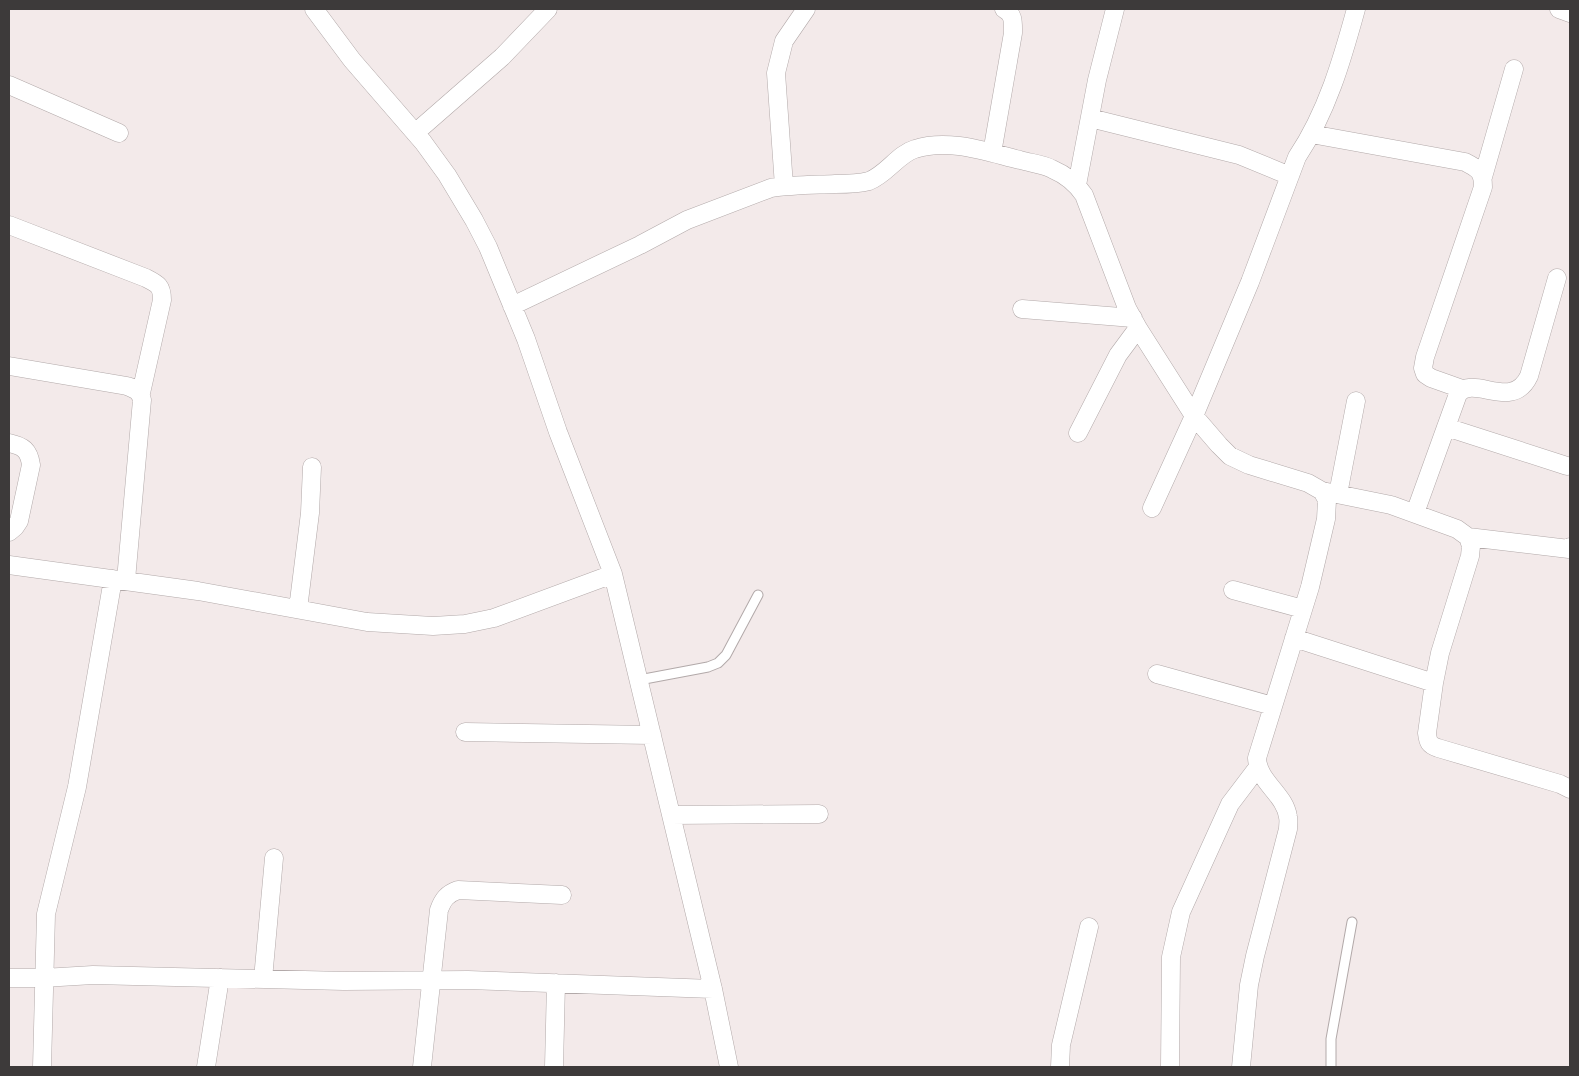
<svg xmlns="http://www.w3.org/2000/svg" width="1579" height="1076" viewBox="0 0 1579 1076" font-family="'Work Sans',sans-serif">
<rect width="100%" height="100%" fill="#f3eaea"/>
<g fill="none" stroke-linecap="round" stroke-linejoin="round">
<g stroke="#b2a9a9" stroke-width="11">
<path id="lane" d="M 639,680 L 708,667 L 718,663 L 726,655 L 758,595
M 1331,1067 L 1331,1039 L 1352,922"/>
</g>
<g stroke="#b2a9a9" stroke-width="19">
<path id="street" d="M 314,9 L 352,60 L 423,142 L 447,175 L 474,220 L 488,247 L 526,339 L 558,432 L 613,574 L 713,989 L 729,1067
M 1559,9 L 1570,13
M 9,85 L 119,133
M 1090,118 L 1239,155 L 1290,176
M 415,133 L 502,57 L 548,9
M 1311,134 L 1465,162 C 1479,169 1483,172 1483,187 L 1425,357 L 1423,368 L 1425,374 L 1431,378 L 1462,389
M 992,153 L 1013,33 C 1013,22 1014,14 1004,9
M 1483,177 L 1514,69
M 1077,185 L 1097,80 L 1115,9
M 784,186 L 776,73 L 784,41 L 806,9
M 9,225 L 146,278 C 158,284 162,286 162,300 L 141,393
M 512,306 L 640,245 L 687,220 L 771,188 C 792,185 813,185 835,184 C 846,184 858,184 869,181 C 887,174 898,154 915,149 C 949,138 987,152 1020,160 C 1030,163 1043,164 1052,169 C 1066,175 1076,183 1084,195 L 1127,308 L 1138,328 L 1194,416 L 1219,445 L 1230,456 L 1249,465 L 1308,483 L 1322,491 L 1327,500 L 1326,519 L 1310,587 L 1257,758 C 1258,782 1285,794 1288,817 C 1289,821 1288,825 1288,829 L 1255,956 L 1249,985 L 1241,1067
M 1022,309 L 1133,318
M 9,366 L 127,386 C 135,389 140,391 142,400 L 126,580
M 1446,427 L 1567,466
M 1078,433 L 1118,355 L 1138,328
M 9,443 C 23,446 29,450 31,465 L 19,521 L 15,527 L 9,532
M 1322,491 L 1391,505 L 1457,529 L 1468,537 L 1471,546 L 1470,556 L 1440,653 L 1434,683 L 1427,733 C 1428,742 1429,745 1438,748 L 1560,784 L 1570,789
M 1338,494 L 1356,401
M 1152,508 L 1194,416 L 1250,282 L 1297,157 C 1327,112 1342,60 1356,9
M 1415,513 L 1458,394 C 1474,374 1512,412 1529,376 L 1557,278
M 1468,537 L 1569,549 L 1570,547
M 9,565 L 198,591 L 367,622 L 433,626 L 465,624 L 494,618 L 613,574
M 1233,590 L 1303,609
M 298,609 L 310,513 L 312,467
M 1294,638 L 1434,683
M 1157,674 L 1273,706
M 465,732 L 652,735
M 671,815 L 819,814
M 9,978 L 43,978 L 93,975 L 344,981 L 468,980 L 713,989
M 263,979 L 274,858
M 42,1067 L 46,914 L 77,787 L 113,579
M 206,1067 L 220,978
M 422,1067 L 439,910 C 443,899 447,894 458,890 L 562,895
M 554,1067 L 556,983
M 1060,1067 L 1061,1045 L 1089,927
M 1170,1067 L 1171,957 L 1181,912 L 1230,804 L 1258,767"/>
</g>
<use href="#lane" stroke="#fff" stroke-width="9"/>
<use href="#street" stroke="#fff" stroke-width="18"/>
</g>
<rect width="1579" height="1076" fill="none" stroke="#3d3a3a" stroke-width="20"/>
</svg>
